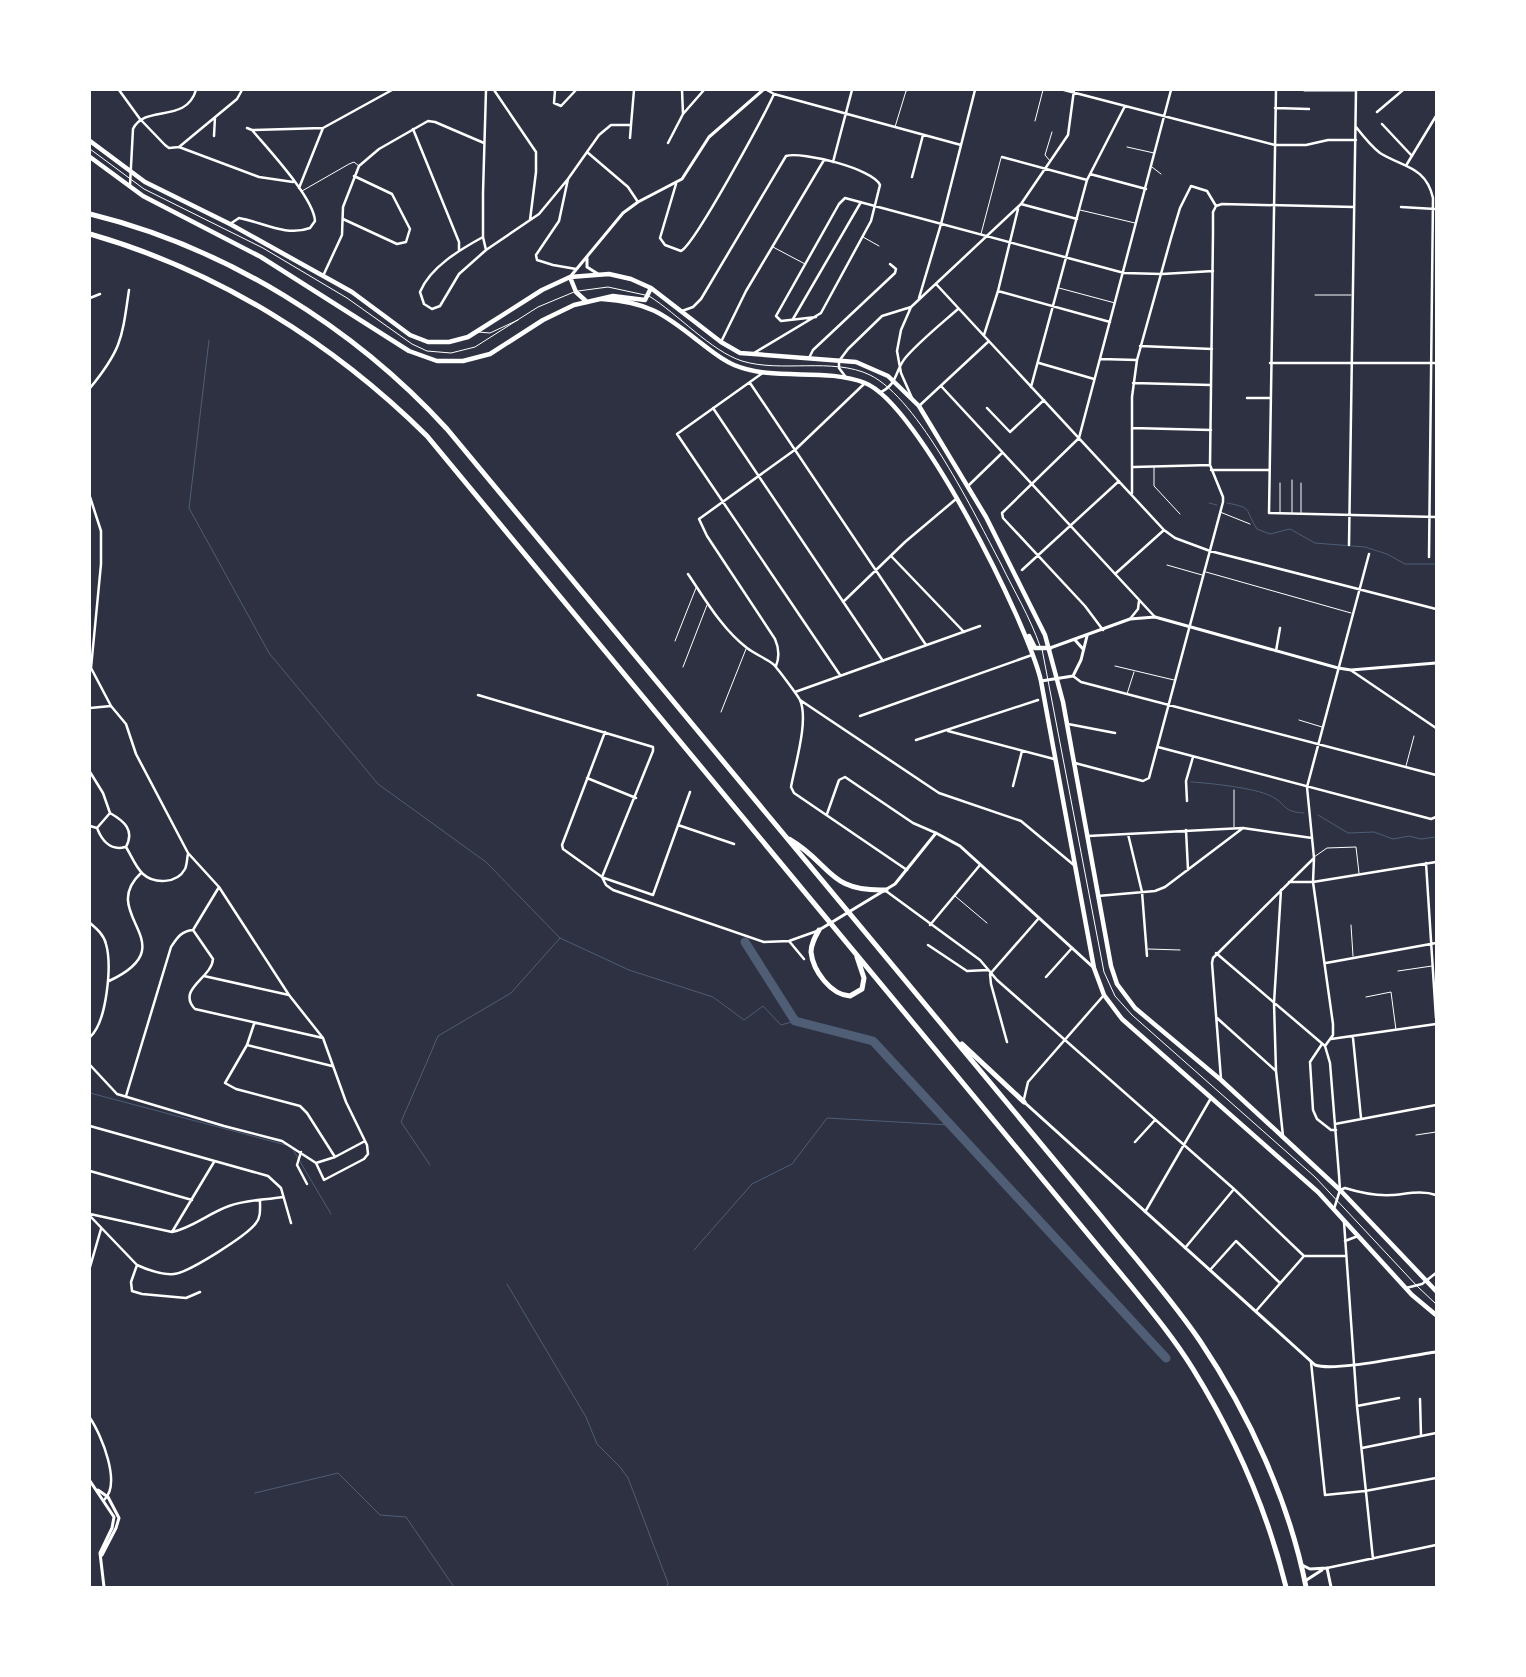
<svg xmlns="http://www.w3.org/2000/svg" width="1526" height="1677" viewBox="0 0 1526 1677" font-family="Commissioner,sans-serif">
<rect width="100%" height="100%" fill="#2d3142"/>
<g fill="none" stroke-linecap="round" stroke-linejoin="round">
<path stroke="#4f5d75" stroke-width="1" d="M 209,340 L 189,508 L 269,653 L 378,784 L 486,862 L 560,938 L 629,970 L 713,997 L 744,1020 L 763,1006 L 781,1025 L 795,1021
M 1209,503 L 1217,505
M 1227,503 C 1254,508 1244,509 1257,529 L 1270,534 L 1290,529 L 1315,543 L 1365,547 L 1387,554 L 1405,564 L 1436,564
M 1191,782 C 1210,783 1255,788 1271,796 C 1287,804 1282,812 1304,813
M 1318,815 L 1348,833 L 1374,832 L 1393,839 L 1409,836 L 1421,839 L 1436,837
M 90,1093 L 286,1145
M 292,1148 L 331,1214
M 430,1165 L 401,1122 L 438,1036 L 511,993 L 560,938
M 694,1250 L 752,1184 L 792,1164 L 827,1118 L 950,1125
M 507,1284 L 586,1417 L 597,1444 L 620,1467 L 628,1478 L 668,1583 L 667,1587
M 255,1493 L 338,1473 L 380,1515 L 406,1517 L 454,1587"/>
<path stroke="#4f5d75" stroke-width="9" d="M 745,942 L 795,1021 L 873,1041 L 1166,1358"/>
<path stroke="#fff" stroke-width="1" d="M 1304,91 L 1356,91
M 1035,121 L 1043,90
M 895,127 L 906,91 L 910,90
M 1127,147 L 1154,153
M 90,149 L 144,189 L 263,248 L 347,298 L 412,344 L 427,351 L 451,353 L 475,347 L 538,307 L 574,292
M 1050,161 L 1045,155 L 1052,132
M 1152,167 L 1161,174
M 302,191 L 349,164 L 354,162 L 359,166
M 1080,210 L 1135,223
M 981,234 L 1001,158
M 863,237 L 879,246
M 773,247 L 805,264
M 1059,288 L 1115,303
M 578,291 L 608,287 L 645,295
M 1315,295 L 1351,295
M 649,296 C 678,314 711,351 742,361 C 781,373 833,357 870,375 C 919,399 975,515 1001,564 C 1014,591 1030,617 1040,646
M 478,332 L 490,333 L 518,320
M 1154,467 L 1154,486 L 1180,514
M 1292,480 L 1292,513
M 1220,512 L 1250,524
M 1280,512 L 1280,483
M 1301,513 L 1301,483
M 1167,565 L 1202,575
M 1206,572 L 1351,613
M 675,641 L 696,588
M 1042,649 L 1104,972 L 1115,996 L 1132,1015 L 1315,1177 L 1417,1286 L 1436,1304
M 1115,666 L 1174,680
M 683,667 L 707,605
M 1127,694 L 1134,672
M 721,712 L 746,649
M 1299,720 L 1322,727
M 1406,766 L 1414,736
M 1234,790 L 1234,827
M 1314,857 L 1327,848 L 1356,847 L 1359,873
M 955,896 L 987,923
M 1351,925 L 1353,956
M 1148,949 L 1180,950
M 1398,971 L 1432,966
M 1366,997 L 1391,992 L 1396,1030
M 1416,1135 L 1436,1132"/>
<path stroke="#fff" stroke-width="2.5" d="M 119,90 L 140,119 L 165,145 L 169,148 L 179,147
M 494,90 L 536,152 L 536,172 L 530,220
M 555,90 L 554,103 L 561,106 L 576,90
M 682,90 L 683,114
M 767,90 L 774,94 L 961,145
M 1064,90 L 1275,145 L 1306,145 L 1328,140 L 1356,140
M 1276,90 L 1269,513 L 1436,517
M 1275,108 L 1309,109
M 1377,112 L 1403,90
M 1382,124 L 1412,156
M 1356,127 C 1363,136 1371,146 1380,153 C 1402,167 1426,166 1433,198 L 1429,557
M 413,129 L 459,242 L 459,250
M 252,130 L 323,128 L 392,90
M 214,136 L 215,117
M 630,138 L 631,125
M 668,143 L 683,114 L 704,90
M 179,147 L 259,177 L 293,182
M 179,147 L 237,99 L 242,90
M 587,152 L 628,187 L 638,202
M 1002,157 L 1087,180
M 833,162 L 852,90
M 1407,164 L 1436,116
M 1090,174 L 1146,189
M 912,177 L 923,135
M 676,184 L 660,238 L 665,245 L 681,251 C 695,244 764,116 774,94
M 130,185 L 133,129 C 145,104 186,124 196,90
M 299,188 L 323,128
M 1021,204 L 1077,219
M 1216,206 L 1222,204 L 1354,207
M 1401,207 L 1435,209
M 343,219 L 397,244 L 406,242 L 410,229 L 392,194 L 354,176
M 230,224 L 239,218 C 262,222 286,237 310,228 L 315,221 C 314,198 268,149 252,130 L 247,128
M 483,237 C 461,249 430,267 420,292 L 424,304 L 432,309 L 440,306 L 459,274 L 486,250 L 539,214 L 568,179
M 486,250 L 483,237 L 483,193 L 486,90
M 576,269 L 553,265 L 537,260 L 536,255 L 559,221 L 568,179 L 599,135 L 611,125 L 631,125 L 634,90
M 323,276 L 342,235 L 343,207 L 359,166 L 379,149 L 428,121 L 435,122 L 484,143
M 936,284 L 1164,530 L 1175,538 L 1210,551 L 1436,609
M 998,291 L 1110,322
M 90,298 L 100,294
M 919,298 L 941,224 L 975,90
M 682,311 L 693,307 L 701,299 L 786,156 C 802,151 874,169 880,185 L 871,221 L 821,313 L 754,353
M 816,317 L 781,321 L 776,316 L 839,204 L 845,198 L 1124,273 L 1162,274 L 1213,271
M 793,319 L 861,202
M 984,335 L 998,291 L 1018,209
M 721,342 L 746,291 L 824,160
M 1140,346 L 1212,349
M 809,358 L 813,350 L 895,273 L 896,269 L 890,264
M 1100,359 L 1137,360
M 1039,363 L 1094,379
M 1270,363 L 1436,363
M 764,372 L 677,434 L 840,675
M 845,376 L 839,368 L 839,361 L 848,349 L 882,316 L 911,307
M 750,383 L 926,645
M 1133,383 L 1211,385
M 941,386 L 1155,617
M 1031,387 L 1087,180 L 1125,106
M 90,388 C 122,349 122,338 129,290
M 879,393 C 899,384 894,371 906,357 C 922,339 941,324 958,309
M 912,398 L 901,373 L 897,351 L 901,330 L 911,307 L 1021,204 L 1068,135 L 1074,90
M 1247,398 L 1270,398
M 919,406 L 989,341
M 713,408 L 883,661
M 987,408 L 1010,432 L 1044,400
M 1132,428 L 1211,430
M 1134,467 L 1210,465
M 1211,470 L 1269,470
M 968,486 L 1002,453
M 1132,493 L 1132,397 L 1137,360 L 1171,238 L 1180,208 L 1191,186 L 1207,191 L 1216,206
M 90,497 L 101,531 L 101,564 L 91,668 L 111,706 L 126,724 L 136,754 L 188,853 L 219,887 L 289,995 L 323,1038 L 346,1102 L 367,1145 L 368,1154 L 364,1159 L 324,1180 L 316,1163 L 282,1141 L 224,1126 L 117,1094 L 90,1065
M 1349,545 L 1356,90
M 892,557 L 964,632
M 1022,570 L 1119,481
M 688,574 C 705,599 722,629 747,648 C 755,654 765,658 773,664 C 776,666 798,696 800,700 C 809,720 795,765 791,787 L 794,793 L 907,870
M 1115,574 L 1164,530
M 843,602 L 905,542 L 956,499
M 1130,619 L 1138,609 L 1139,601
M 1103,630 L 1085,606 L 1003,518 L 1002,513 L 1079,438 L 1171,90
M 1276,651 L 1280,628
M 776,666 C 780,656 779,648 775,639 L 707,536 L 699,519 L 796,449 L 864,384
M 1352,671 L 1436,728
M 1073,676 L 1081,682 L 1436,775
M 795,692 L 980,626
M 478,695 L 653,747 L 653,751 L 602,877
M 800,700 L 939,793 L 1021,821 L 1075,866
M 90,708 L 111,706
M 860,716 L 1032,655
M 1068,724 L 1115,733
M 948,731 L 1054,759
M 605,732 L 562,845 L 563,849 L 602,877 L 606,885 L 613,890 L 764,942 L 789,941 L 817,931
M 916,740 L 1038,700
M 1158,747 L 1431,819 L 1436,817
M 1075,763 L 1143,781 L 1149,778 L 1223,502 L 1223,497 L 1210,465 L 1213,233 L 1213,212 L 1216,206
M 90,772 L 103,793 L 110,813
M 587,778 L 636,798
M 1013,786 L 1022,751
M 1187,801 L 1186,781 L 1193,757
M 110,813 L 97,828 C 102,841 111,851 125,847
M 110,813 C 124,821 135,830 126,847
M 827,814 L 839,780 L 845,777 L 913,823 L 936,833
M 678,825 L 734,844
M 90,826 L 97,828
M 1186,830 L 1188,870
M 1128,834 L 1142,892 L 1147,956
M 1088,836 L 1243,828 L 1312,838
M 126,847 C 131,855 136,868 143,874 C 154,884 177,884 185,869 C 187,865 187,858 188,854
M 1426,863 L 1436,1018
M 604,878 L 653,895 L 690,792
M 1289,882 L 1313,882 L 1436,862
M 1281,890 L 1274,1003 L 1276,1071 L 1283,1136
M 886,891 L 980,960 L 997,980 L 1234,1189 L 1304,1256
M 1098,896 L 1155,891 L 1165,887 L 1243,828
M 90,923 C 97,929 104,935 106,944 C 112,965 107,1022 90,1037
M 930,925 L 980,865
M 193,930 L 213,959 C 212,978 176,989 195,1009 L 323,1038
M 789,941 L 804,959
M 928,945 L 967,971 L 988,970
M 1216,953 L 1325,1046
M 1326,963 L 1436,943
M 204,976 L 289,995
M 1046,977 L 1072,948
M 109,981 C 188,944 96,915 141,873
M 1217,1018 L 1276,1071
M 254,1024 L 247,1045 L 225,1083 L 236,1089 L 300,1106 L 307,1113 L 335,1157
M 1353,1038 L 1361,1118
M 1331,1039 L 1436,1024
M 1007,1042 L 991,984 L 990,974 L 1039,918
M 1322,1044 L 1310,1062 L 1313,1110 L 1317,1119 L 1331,1130 L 1336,1130
M 247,1045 L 332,1066
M 1221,1079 L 1212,963 L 1213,958 L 1314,858
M 126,1096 L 171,947 C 177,938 181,931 193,930 L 219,887
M 1024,1099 L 1028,1082 L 1104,995
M 1335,1124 L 1436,1105
M 90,1126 L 268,1176 L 281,1188 L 291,1223
M 1135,1142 L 1155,1120
M 301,1152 L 297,1165 L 307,1184
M 316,1163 L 335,1157 L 365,1141
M 90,1171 L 192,1200
M 1340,1190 L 1345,1188 C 1361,1193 1375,1196 1392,1195 C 1406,1194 1422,1190 1436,1195
M 1334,1209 L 1340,1190 L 1339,1175 L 1330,1063 L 1325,1046 L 1333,1035 L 1333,1024 L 1313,882 L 1314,858 L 1307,787 L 1369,554
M 1145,1212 L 1211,1098
M 90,1214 L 172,1232 C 192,1228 209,1213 229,1206 C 245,1200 265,1200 283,1197
M 90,1216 L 137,1265
M 1344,1222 L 1357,1406 L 1373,1559
M 172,1232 L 214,1162
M 1345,1241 L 1358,1236
M 1185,1248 L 1234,1189
M 90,1267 L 101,1229
M 1210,1270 L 1236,1241 L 1280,1283
M 1406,1288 L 1422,1284 L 1436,1273
M 200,1292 L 186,1298 L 142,1294 L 132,1291 L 131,1282 L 137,1265 C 148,1270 162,1275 174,1274 C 188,1273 248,1235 256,1223 C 261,1217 260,1209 260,1201
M 1256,1311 L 1304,1256 L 1346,1256
M 1311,1362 L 1325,1495 L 1365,1491 L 1436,1478
M 1420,1399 L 1421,1436
M 1357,1406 L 1399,1398
M 90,1418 C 101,1434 122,1484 104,1500
M 1362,1448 L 1436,1433
M 1327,1568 L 1436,1545"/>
<path stroke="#fff" stroke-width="3" d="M 587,258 L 587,267 L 598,274
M 570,277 L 623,213 L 638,202 L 682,179 L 709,137 L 763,90
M 1075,640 L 1083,649
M 1050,648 L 1130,619 L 1155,617 L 1338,668 L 1351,670 L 1436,663
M 1041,681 L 1073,676 L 1081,660 L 1087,636
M 819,930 L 895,884 L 936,833 L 960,846 L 1094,968
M 1024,1102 L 1315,1365 C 1336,1372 1411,1355 1436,1352
M 90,1481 L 114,1517 L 112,1528 L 100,1553 L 104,1587
M 98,1490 L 108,1497 L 119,1518 L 116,1528 L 102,1555
M 1302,1565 L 1310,1569 L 1327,1568
M 1327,1568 L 1331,1587
M 1305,1581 L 1322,1570"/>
<path stroke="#fff" stroke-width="4.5" d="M 90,141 L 145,182 L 230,224 L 352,292 L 410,335 L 428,342 L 449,342 L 468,337 L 542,290 L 570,277 L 609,274 L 631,279 L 651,288 L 721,342 L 740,353 L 856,362 L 888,376 L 919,406 L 986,517 L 1045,635 L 1063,702 L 1111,966 L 1117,984 L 1135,1008 L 1221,1080 L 1283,1137 L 1340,1190 L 1436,1291
M 90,157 L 143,196 L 261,257 L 409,351 L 437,361 L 463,361 L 490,354 L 543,320 L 574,305 L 613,296 L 645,300 L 651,288
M 570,277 L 576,292 L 587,302
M 602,299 C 647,302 663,313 697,340 C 709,349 720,359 734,365 C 775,382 824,367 865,383 C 918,403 1028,624 1041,681 L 1094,968 L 1104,995 L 1122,1019 L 1318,1192 L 1412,1295 L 1436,1315
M 1029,636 L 1035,648 L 1050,648"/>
<path stroke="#fff" stroke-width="5" d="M 90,214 C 225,247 354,327 447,429 L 1101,1216 C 1134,1257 1170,1297 1200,1341 C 1249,1414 1289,1501 1306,1587
M 90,234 C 218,271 332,342 427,436 L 1131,1286 C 1153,1313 1175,1340 1193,1369 C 1235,1437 1267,1510 1286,1587
M 789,839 C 832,864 827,892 886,890
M 819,930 C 815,937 811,944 811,952 C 813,971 831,995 850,996 L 862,989 L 864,978 L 857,957
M 962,1044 L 1024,1102"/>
</g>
<rect width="1526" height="1677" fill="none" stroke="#ffffff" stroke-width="182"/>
</svg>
